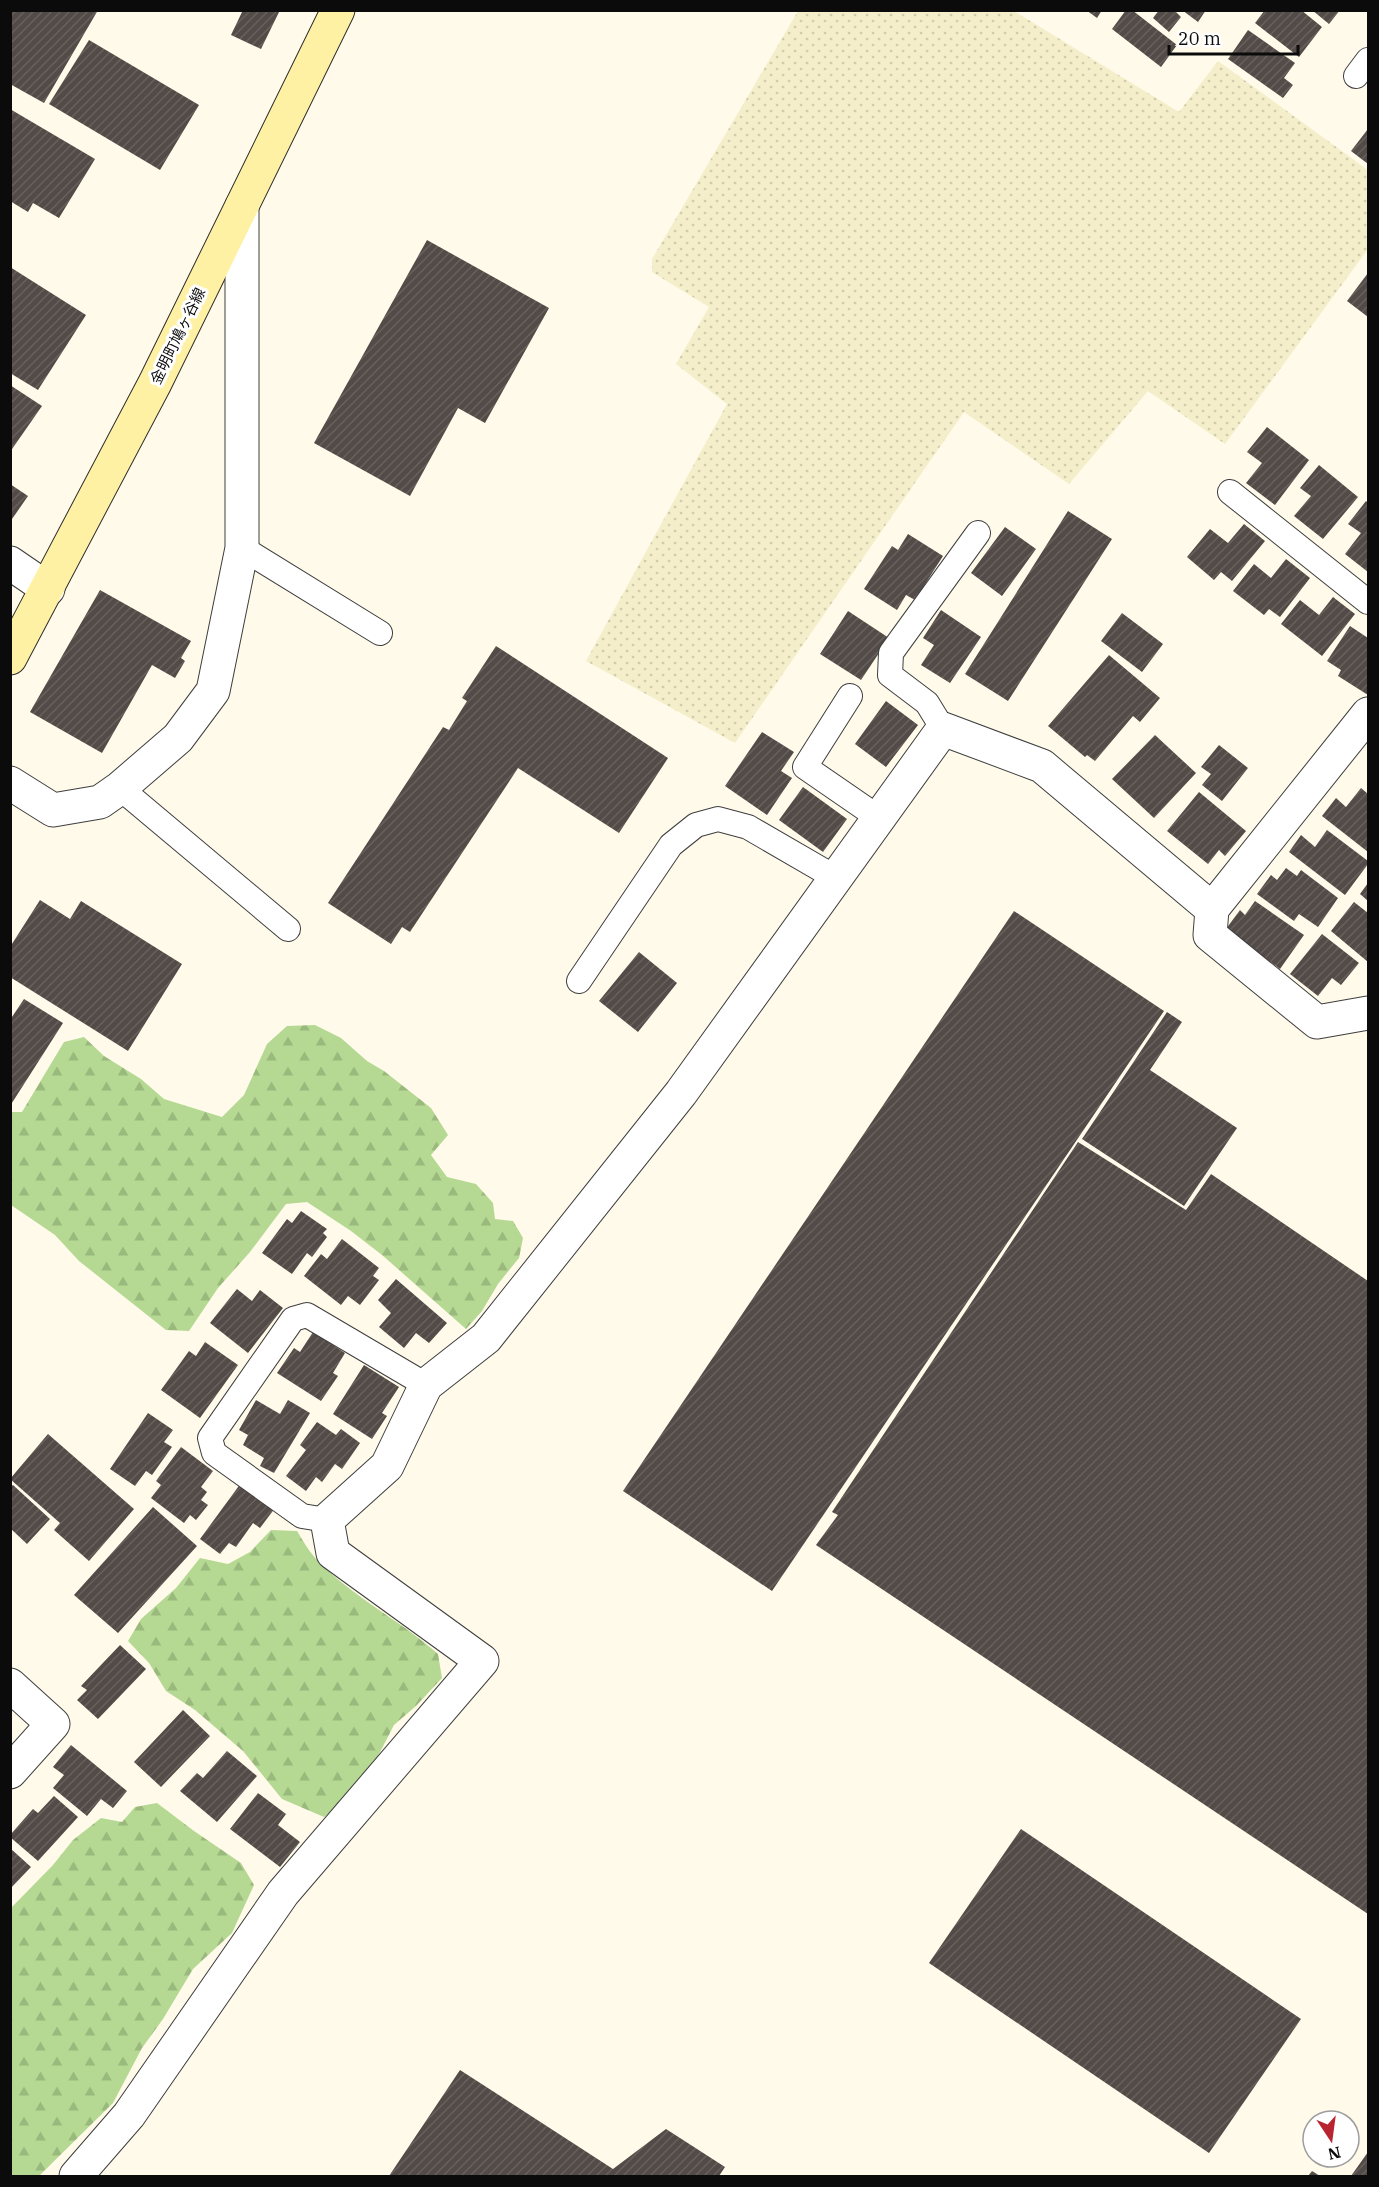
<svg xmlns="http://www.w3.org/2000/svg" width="1379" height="2187" viewBox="0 0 1379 2187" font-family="'IBM Plex Serif','Noto Sans JP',serif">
<defs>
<pattern id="farmland-dots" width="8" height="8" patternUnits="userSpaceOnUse" patternTransform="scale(1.5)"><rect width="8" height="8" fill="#f4efca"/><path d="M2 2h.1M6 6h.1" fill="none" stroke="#d0ccac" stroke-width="1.8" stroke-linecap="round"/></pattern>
<pattern id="forest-firs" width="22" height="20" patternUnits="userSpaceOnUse" patternTransform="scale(1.5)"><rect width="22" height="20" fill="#b5d993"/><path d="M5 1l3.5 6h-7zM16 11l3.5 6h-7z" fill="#9ab97d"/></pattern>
<pattern id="building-hatch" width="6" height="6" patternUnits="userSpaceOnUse" patternTransform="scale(1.5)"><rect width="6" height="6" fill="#534b47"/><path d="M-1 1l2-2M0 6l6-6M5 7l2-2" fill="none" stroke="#67605d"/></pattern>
</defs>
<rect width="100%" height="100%" fill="#fffae9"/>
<path fill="url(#farmland-dots)" d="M 798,11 L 1014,11 L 1179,112 L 1218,61 L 1368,170 L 1368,249 L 1225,444 L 1148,391 L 1069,484 L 964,412 L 735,743 L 586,661 L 727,404 L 676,364 L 709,307 L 652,272 L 652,259 Z"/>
<path fill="url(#forest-firs)" d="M 315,1025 L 341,1038 L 367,1061 L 384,1071 L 431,1108 L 448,1135 L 431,1155 L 447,1177 L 476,1184 L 493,1203 L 495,1219 L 513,1221 L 523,1238 L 519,1258 L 498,1284 L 482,1311 L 466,1329 L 382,1255 L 351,1231 L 307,1202 L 286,1204 L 250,1252 L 218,1288 L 189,1331 L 166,1330 L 79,1261 L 55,1235 L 11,1205 L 11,1112 L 22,1112 L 64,1042 L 84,1037 L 104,1056 L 141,1079 L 164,1099 L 222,1117 L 244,1095 L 267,1044 L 287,1026 Z
M 271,1530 L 297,1531 C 303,1541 310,1553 318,1561 C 354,1598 400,1620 438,1654 L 442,1678 L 416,1706 L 394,1725 L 378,1756 L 357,1781 L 344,1802 L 324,1817 L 282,1799 L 243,1751 L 195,1710 L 166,1691 L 149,1663 L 128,1641 L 141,1619 L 176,1588 L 200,1558 L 228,1564 L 250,1552 Z
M 157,1803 L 194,1831 L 241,1863 L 254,1885 L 232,1933 L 193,1969 L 163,2019 L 142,2048 L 113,2103 L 39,2176 L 11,2176 L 11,1908 L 53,1865 L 73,1840 L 101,1818 L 122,1822 L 135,1807 Z"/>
<path fill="url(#building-hatch)" d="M 10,10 L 98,10 L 44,103 L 10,84 Z
M 243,10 L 280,10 L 261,49 L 231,35 Z
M 1086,10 L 1102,10 L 1097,18 Z
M 1126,10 L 1132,10 L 1177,45 L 1161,67 L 1112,29 Z
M 1159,10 L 1174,10 L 1181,17 L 1169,32 L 1153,18 Z
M 1182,10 L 1206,10 L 1198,22 Z
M 1265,10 L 1301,10 L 1322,27 L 1299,57 L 1255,23 Z
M 1312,10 L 1340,10 L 1329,24 Z
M 1248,30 L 1295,63 L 1284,78 L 1293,85 L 1283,98 L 1228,59 Z
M 89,40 L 199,105 L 160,170 L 49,104 Z
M 10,109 L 95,159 L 59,218 L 33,203 L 28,212 L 10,201 Z
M 1368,129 L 1368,164 L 1351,151 Z
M 427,240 L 549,308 L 485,423 L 458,408 L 410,496 L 314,443 Z
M 10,267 L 86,315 L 38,390 L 10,373 Z
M 1368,273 L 1368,317 L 1347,301 Z
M 10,385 L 42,406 L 10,452 Z
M 1267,427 L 1309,460 L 1275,505 L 1246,483 L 1262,463 L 1247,452 Z
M 1319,465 L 1358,497 L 1323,539 L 1294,516 L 1311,496 L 1300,488 Z
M 10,484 L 28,496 L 10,522 Z
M 1366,501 L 1368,503 L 1368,572 L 1345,554 L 1361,533 L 1348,524 Z
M 1068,511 L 1112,539 L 1008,701 L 965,674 Z
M 1244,524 L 1265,541 L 1232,581 L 1221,572 L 1214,580 L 1187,557 L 1210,529 L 1228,543 Z
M 1005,527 L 1036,549 L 1002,596 L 971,573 Z
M 908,534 L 943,556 L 915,600 L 906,595 L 897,610 L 864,589 L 892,546 L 898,550 Z
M 1286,559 L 1310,578 L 1280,617 L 1269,609 L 1264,615 L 1233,591 L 1254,564 L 1271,578 Z
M 100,590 L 191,641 L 181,658 L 185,661 L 175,678 L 152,665 L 102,753 L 30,712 Z
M 1333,597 L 1355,614 L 1322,656 L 1281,624 L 1300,600 L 1319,615 Z
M 941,610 L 981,637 L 950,683 L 921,665 L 934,645 L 923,638 Z
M 848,611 L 889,638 L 861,680 L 820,654 Z
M 1122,613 L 1163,644 L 1142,672 L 1101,641 Z
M 1350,626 L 1368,638 L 1368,695 L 1338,676 L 1341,670 L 1327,661 Z
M 496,646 L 668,758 L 619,833 L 518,768 L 410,932 L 402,927 L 391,944 L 328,903 L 443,727 L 449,730 L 467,701 L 462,698 Z
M 1109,655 L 1160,698 L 1140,722 L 1133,716 L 1095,761 L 1087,755 L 1085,757 L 1048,726 Z
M 886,701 L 918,725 L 886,767 L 855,744 Z
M 762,732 L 794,752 L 781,771 L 792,778 L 767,815 L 725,786 Z
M 1155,735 L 1196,773 L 1154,818 L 1112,779 Z
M 1219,745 L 1248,768 L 1222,801 L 1202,785 L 1211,774 L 1201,767 Z
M 803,787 L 847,819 L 823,852 L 779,820 Z
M 1361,788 L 1368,794 L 1368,852 L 1322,816 L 1336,798 L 1346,807 Z
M 1199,792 L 1246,831 L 1225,856 L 1219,850 L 1208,864 L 1167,831 Z
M 1327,830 L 1368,861 L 1368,864 L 1345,895 L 1289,852 L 1301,835 L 1315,847 Z
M 1286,868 L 1297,876 L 1301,870 L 1338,898 L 1318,927 L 1299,914 L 1294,921 L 1257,894 L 1271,875 L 1277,880 Z
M 1368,883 L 1368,901 L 1360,894 Z
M 40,900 L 70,919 L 81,901 L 182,964 L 128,1051 L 10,977 L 10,947 Z
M 1255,901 L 1304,935 L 1280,969 L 1226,929 L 1240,910 L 1245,915 Z
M 1354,902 L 1368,913 L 1368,962 L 1331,931 Z
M 1014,911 L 1164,1011 L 772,1591 L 623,1491 Z
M 1322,934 L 1359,963 L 1341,985 L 1332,978 L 1318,996 L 1290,974 Z
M 639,952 L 677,983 L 638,1032 L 599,1001 Z
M 24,999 L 63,1023 L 10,1106 L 10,1020 Z
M 1167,1012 L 1182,1022 L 1150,1070 L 1237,1128 L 1184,1206 L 1082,1139 Z
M 1078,1142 L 1186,1210 L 1211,1174 L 1368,1281 L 1368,1914 L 816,1545 L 838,1515 L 832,1512 Z
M 301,1211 L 327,1229 L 323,1233 L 327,1237 L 312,1257 L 307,1253 L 292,1274 L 262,1253 L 287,1219 L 292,1223 Z
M 342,1239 L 379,1268 L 373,1276 L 379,1280 L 360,1305 L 348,1296 L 341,1305 L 304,1276 L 321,1254 L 327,1259 Z
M 396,1279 L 447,1323 L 429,1343 L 416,1333 L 404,1348 L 379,1327 L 391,1313 L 378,1300 Z
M 237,1289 L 252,1301 L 260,1290 L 283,1308 L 248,1353 L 210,1323 Z
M 313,1332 L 345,1353 L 333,1373 L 338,1376 L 321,1401 L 277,1373 L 294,1348 L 300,1352 Z
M 205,1342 L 238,1365 L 200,1418 L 161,1390 L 189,1351 L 196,1356 Z
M 364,1365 L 399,1387 L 382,1413 L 387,1416 L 372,1439 L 333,1414 Z
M 256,1400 L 280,1414 L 288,1400 L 310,1413 L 274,1473 L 260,1466 L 264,1458 L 243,1445 L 248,1435 L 239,1430 Z
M 148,1413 L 173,1430 L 164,1442 L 172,1447 L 152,1475 L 146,1471 L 135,1486 L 110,1469 Z
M 317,1422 L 336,1435 L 341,1429 L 360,1443 L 342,1469 L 335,1464 L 322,1482 L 316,1477 L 306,1491 L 286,1476 L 306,1450 L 300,1445 Z
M 48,1434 L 134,1509 L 89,1561 L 54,1530 L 60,1523 L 10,1479 Z
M 181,1447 L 213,1471 L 201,1487 L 207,1492 L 201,1500 L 208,1505 L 196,1520 L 190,1515 L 184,1523 L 151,1498 L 161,1485 L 156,1481 Z
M 241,1483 L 275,1508 L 260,1528 L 253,1523 L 236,1547 L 229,1543 L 220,1554 L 200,1539 Z
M 13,1485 L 50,1519 L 27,1544 L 10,1528 L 10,1487 Z
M 153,1507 L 197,1546 L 118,1633 L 74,1595 Z
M 120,1645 L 146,1669 L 98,1719 L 77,1700 L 87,1690 L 81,1686 Z
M 183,1710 L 210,1736 L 161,1787 L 134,1762 Z
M 71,1745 L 127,1791 L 113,1808 L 101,1799 L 87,1816 L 53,1788 L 64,1775 L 53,1767 Z
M 227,1751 L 257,1776 L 217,1822 L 180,1791 L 197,1773 L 203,1778 Z
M 258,1793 L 286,1814 L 278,1825 L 300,1842 L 280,1867 L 230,1829 Z
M 54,1796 L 78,1817 L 38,1861 L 10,1837 L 10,1835 L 33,1809 L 38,1813 Z
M 1021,1829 L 1301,2019 L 1209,2153 L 929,1963 Z
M 10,1848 L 31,1867 L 10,1889 Z
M 460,2070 L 613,2169 L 666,2129 L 725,2167 L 719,2176 L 389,2176 Z
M 1368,2152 L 1368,2176 L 1351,2176 Z
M 1312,2171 L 1320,2176 L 1308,2176 Z"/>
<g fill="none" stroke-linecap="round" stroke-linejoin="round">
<g stroke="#3e3e3e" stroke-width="26">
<path id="service" d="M 1356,76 L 1368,60
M 1230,492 L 1368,602
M 242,548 L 380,633
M 850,696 L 805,767 L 879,818
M 943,729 L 927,703 L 890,675 L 891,653 L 978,533
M 120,788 L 288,929
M 579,981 L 671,845 L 696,825 L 718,819 L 748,827 L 836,878
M 327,1520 L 302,1516 L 214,1453 L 210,1438 L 293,1319 L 307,1315 L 426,1385"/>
</g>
<g stroke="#3e3e3e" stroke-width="35">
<path id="minor" d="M 10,563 L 48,589
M 1368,714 L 1212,909 L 1210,935 L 1317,1022 L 1368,1013
M 10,783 L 53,810 L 100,802 L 120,788 L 178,738 L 213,691 L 242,548 L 242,206
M 10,1685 L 53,1724 L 10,1772
M 76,2176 L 129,2115 L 283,1893 L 482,1661 L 333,1553 L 327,1520 L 387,1466 L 426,1385 L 486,1338 L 681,1093 L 943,729 L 1042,766 L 1212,909"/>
</g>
<g stroke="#2d2d2d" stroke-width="35">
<path id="secondary" d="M 10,658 L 155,383 L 338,10"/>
</g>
<use href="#service" stroke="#fff" stroke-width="24"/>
<use href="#minor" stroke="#fff" stroke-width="33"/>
<use href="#secondary" stroke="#fff1a4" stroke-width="33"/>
</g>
<g text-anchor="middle" stroke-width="6" stroke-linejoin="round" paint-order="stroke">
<g font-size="15" fill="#0b0b0b" stroke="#fff">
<text transform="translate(178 336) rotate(-64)" y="5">金明町鳩ヶ谷線</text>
</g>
</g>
<rect width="1379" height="2187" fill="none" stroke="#0b0b0b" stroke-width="24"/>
<g transform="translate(1331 2139) rotate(167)"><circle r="28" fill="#ffffff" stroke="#9d9d9d" stroke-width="1.5"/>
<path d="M0-4.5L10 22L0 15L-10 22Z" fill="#ba2431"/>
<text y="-9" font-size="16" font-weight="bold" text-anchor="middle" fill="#0b0b0b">N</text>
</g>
<path d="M1169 45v9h129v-9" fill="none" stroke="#0b0b0b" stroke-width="3"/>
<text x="1178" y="45" font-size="18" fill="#0b0b0b" stroke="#ffffff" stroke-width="4.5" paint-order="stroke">20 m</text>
</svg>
